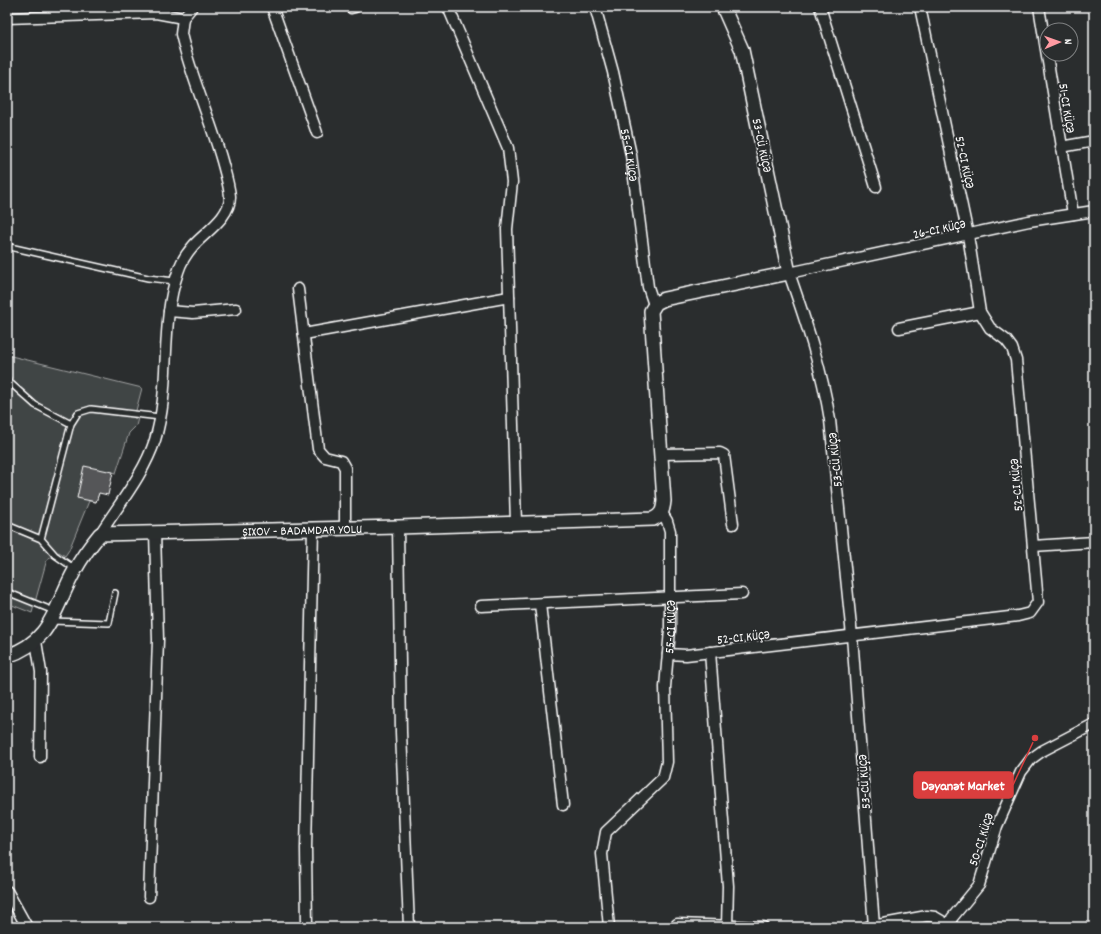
<svg xmlns="http://www.w3.org/2000/svg" width="1101" height="934" viewBox="0 0 1101 934" font-family="Dekko,sans-serif">
<rect width="100%" height="100%" fill="#2a2d2e"/>
<filter id="ink" filterUnits="userSpaceOnUse"><feTurbulence type="fractalNoise" baseFrequency=".025" numOctaves="2"/><feDisplacementMap in="SourceGraphic" scale="8" xChannelSelector="R" yChannelSelector="G"/><feConvolveMatrix kernelMatrix="1 2 1 2 8 2 1 2 1" color-interpolation-filters="sRGB"/></filter>
<g filter="url(#ink)">
<path fill="#414445" stroke="#a0a2a2" d="M 7,355 L 142,388 L 134,418 L 138,418 L 136,426 L 129,433 L 116,473 L 113,472 L 99,493 L 96,502 L 89,501 L 69,550 L 65,556 L 59,552 L 47,559 L 32,613 L 7,603 Z"/>
<path fill="#555758" stroke="#fff" d="M 84,466 L 113,472 L 108,495 L 99,493 L 96,502 L 77,498 Z"/>
<g fill="none" stroke-linecap="round" stroke-linejoin="round">
<g stroke="#fff" stroke-width="8">
<path id="service" d="M 7,244 L 10,247 L 148,278 L 175,281
M 7,380 L 35,405 L 71,424
M 7,525 L 41,539
M 75,569 L 55,555 L 41,539 L 71,424 L 78,413 L 91,409 L 160,417
M 7,592 L 54,611
M 52,621 L 109,623 L 115,593"/>
</g>
<g stroke="#fff" stroke-width="13">
<g id="minor">
<path d="M 272,7 L 317,133"/>
<path d="M 448,7 L 508,148 L 512,182 L 507,229 L 516,523"/>
<path id="s1" d="M 595,7 L 613,72 L 631,155 L 648,287 L 654,305"/>
<path d="M 820,7 L 876,187"/>
<path d="M 1039,7 L 1073,214"/>
<path d="M 351,8 L 355,7"/>
<path d="M 7,18 L 156,13 L 183,18"/>
<path d="M 1061,147 L 1094,141"/>
<path d="M 298,289 L 318,449 L 325,457 L 341,461 L 345,468 L 345,527"/>
<path d="M 169,311 L 193,313 L 236,309"/>
<path d="M 899,328 L 980,312"/>
<path d="M 304,334 L 509,297"/>
<path d="M 661,454 L 720,453 L 724,455 L 733,524"/>
<path d="M 398,527 L 401,732 L 409,927"/>
<path d="M 100,534 C 119,504 144,474 155,440 C 172,385 159,326 178,272 C 181,262 186,254 193,246 C 204,233 231,217 230,196 C 229,185 225,172 222,161 C 210,118 191,77 181,34 L 183,18 L 192,7"/>
<path d="M 1033,546 L 1094,542"/>
<path d="M 540,604 L 563,805"/>
<path d="M 481,606 L 742,594"/>
<path d="M 36,641 L 41,672 L 40,757"/>
<path d="M 710,652 L 728,886 L 727,926"/>
<path d="M 668,654 L 686,655 L 1018,616 L 1030,613 L 1038,602 L 1016,360 L 1012,348 L 1006,340 L 990,328 L 980,312 L 968,235 L 920,7"/>
<path d="M 7,891 L 27,927"/>
<path d="M 149,897 L 158,640 L 155,532"/>
<path d="M 677,924 L 763,927"/>
<path d="M 950,925 L 952,918 L 979,885 L 997,826 L 1021,772 L 1031,759 L 1042,751 L 1094,724"/>
<path d="M 874,926 L 852,636 L 830,420 C 822,369 806,322 789,273 L 1029,221 L 1094,211"/>
<path d="M 307,927 L 306,849 L 313,528"/>
<path id="s2" d="M 609,927 L 602,854 L 606,832 L 663,778 L 667,762 L 665,687 L 670,630 L 670,531 L 667,521 L 662,513"/>
<path d="M 867,927 L 927,916 L 935,917 L 952,927"/>
</g>
</g>
<g stroke="#fff" stroke-width="16">
<g id="tertiary">
<path id="s3" d="M 7,656 C 53,641 54,607 75,570 C 82,557 91,545 100,534 L 398,527 L 653,519 C 662,515 663,510 664,501 L 651,311 L 656,303 L 664,299 L 789,273 L 742,50 L 723,7"/>
</g>
</g>
<use href="#service" stroke="#2a2d2e" stroke-width="5"/>
<use href="#minor" stroke="#2a2d2e" stroke-width="10"/>
<use href="#tertiary" stroke="#2a2d2e" stroke-width="13"/>
</g>
</g>
<g text-anchor="middle" stroke-width="4" stroke-linejoin="round" paint-order="stroke">
<g font-size="13" fill="#fff" stroke="#2a2d2e">
<text transform="translate(1068 108) rotate(81)" y="5">51-CI KÜÇƏ</text>
<text transform="translate(763 145) rotate(78)" y="5">53-CÜ KÜÇƏ</text>
<text dy="5" stroke="none"><textPath href="#s1" startOffset="152">55-CI KÜÇƏ</textPath></text>
<text transform="translate(966 162) rotate(78)" y="5">52-CI KÜÇƏ</text>
<text transform="translate(939 228) rotate(-12)" y="5">26-CI KÜÇƏ</text>
<text transform="translate(834 460) rotate(-96)" y="5">53-CÜ KÜÇƏ</text>
<text transform="translate(1015 485) rotate(-95)" y="5">52-CI KÜÇƏ</text>
<text dy="5" stroke="none"><textPath href="#s3" startOffset="360">ŞIXOV - BADAMDAR YOLU</textPath></text>
<text dy="5" stroke="none"><textPath href="#s2" startOffset="326">55-CI KÜÇƏ</textPath></text>
<text transform="translate(743 636) rotate(-6)" y="5">52-CI KÜÇƏ</text>
<text transform="translate(863 782) rotate(-94)" y="5">53-CÜ KÜÇƏ</text>
<text transform="translate(980 839) rotate(-72)" y="5">50-CI KÜÇƏ</text>
</g>
</g>
<path fill="none" stroke="#da3e3e" stroke-width="1.5" d="M1035 738L1013 785"/>
<circle fill="#da3e3e" stroke="#2a2d2e" stroke-width="1.5" cx="1035" cy="738" r="4"/>
<rect fill="#da3e3e" stroke="#da3e3e" stroke-width="1.5" x="914" y="772" width="99" height="26" rx="4"/>
<g font-size="14" text-anchor="middle" font-weight="bold" fill="#fff">
<text x="963" y="790">Dəyanət Market</text>
</g>
<rect width="1101" height="934" fill="none" stroke="#2a2d2e" stroke-width="24"/>
<rect x="12" y="12" width="1077" height="910" fill="none" stroke="#fff" stroke-width="1.5" filter="url(#ink)"/>
<g transform="translate(1059 42) rotate(88)"><circle r="19" fill="#2a2d2e" stroke="#7f8182"/>
<path d="M0-3L7 15L0 10L-7 15Z" fill="#ff9aa2"/>
<text y="-6" font-size="11" font-weight="bold" text-anchor="middle" fill="#ffffff">N</text>
</g>
</svg>
